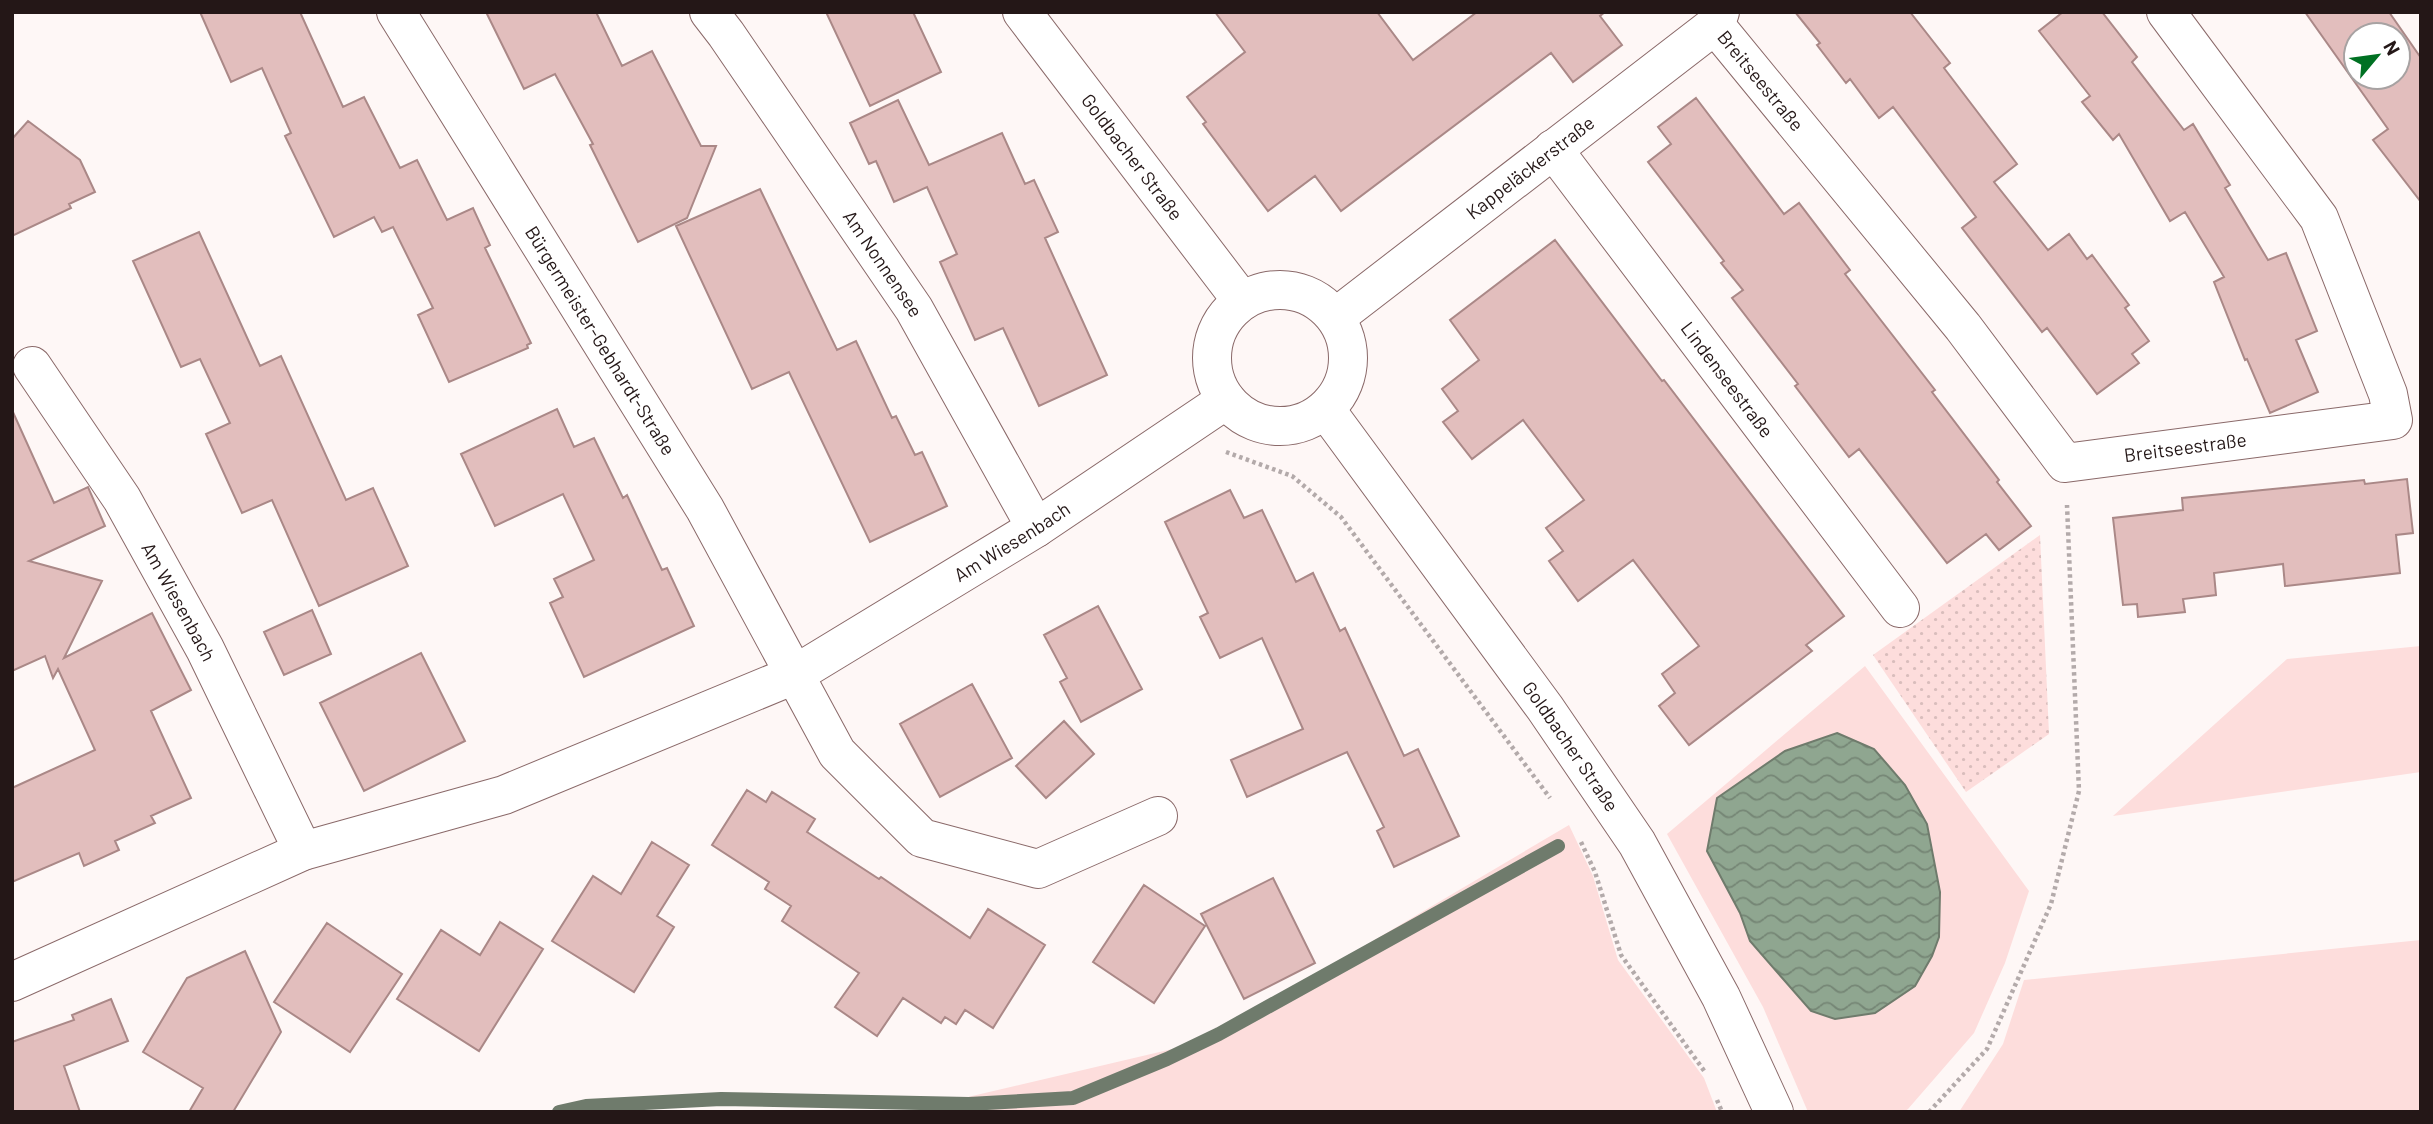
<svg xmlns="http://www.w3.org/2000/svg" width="2433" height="1124" viewBox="0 0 2433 1124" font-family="Barlow,sans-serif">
<defs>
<pattern id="park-dots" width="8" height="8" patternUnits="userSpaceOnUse" patternTransform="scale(1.75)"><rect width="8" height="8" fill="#fddddc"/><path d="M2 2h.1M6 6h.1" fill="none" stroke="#d9bdbc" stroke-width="1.8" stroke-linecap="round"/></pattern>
<pattern id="water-waves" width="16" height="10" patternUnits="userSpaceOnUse" patternTransform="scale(1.75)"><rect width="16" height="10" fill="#8fa690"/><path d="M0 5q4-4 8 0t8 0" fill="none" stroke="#758675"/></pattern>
</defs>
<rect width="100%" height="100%" fill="#fef7f6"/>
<path fill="#fddddc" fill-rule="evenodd" d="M 2421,646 L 2421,772 L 2113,816 L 2287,659 Z
M 1865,666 L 2029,891 L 2005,963 L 1974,1033 L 1908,1109 L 1904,1112 L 1808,1112 L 1763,1007 L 1667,834 ZM 1740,913 L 1811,1011 L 1750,941 Z
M 1569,825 L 1593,876 L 1618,960 L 1704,1078 L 1717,1112 L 866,1112 L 908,1111 L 1202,1042 Z
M 2421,940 L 2421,1112 L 1959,1112 L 2003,1044 L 2024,980 Z"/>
<path fill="url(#park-dots)" d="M 2040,535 L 2049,734 L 1966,792 L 1873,655 Z"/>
<path fill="url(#water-waves)" stroke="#6f7b6c" stroke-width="2" d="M 1837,733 L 1874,749 L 1905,785 L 1927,824 L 1940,892 L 1939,937 L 1932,956 L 1915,986 L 1875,1013 L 1835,1019 L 1811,1011 L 1750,941 L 1740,913 L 1707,851 L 1717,798 L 1785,751 Z"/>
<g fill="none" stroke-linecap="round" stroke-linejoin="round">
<path stroke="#6f7b6c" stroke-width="14" d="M 559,1112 L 586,1106 L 721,1099 L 969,1104 L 1073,1098 L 1167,1059 L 1219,1034 L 1558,846"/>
</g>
<path fill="#e2bebd" stroke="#aa8887" stroke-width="2" fill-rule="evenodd" d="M 200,12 L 300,12 L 343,107 L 364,97 L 400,168 L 417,160 L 447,220 L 473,208 L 490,245 L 485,248 L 531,343 L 527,345 L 528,348 L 449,382 L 418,315 L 433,308 L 393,227 L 382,232 L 374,217 L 334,237 L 285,136 L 291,133 L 262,68 L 231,82 Z
M 486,12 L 596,12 L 622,66 L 652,51 L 701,146 L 716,146 L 687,218 L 638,242 L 590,145 L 593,144 L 555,74 L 524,89 Z
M 826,12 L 913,12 L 941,72 L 870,106 Z
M 1215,12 L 1377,12 L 1413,60 L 1477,12 L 1605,12 L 1600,16 L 1622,45 L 1573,82 L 1551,53 L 1341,211 L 1315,176 L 1268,211 L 1203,124 L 1206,122 L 1187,97 L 1245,52 Z
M 1795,12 L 1910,12 L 1950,63 L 1944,68 L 2017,164 L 1994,182 L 2048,250 L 2069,234 L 2087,259 L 2092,255 L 2129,305 L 2125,308 L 2149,341 L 2132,354 L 2139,363 L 2097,394 L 2047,328 L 2042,332 L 1962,228 L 1976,217 L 1893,107 L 1879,118 L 1850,79 L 1846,83 L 1817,45 L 1820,43 Z
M 2063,12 L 2102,12 L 2137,57 L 2132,62 L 2184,130 L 2193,124 L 2230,185 L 2225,188 L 2268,260 L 2286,253 L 2317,331 L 2296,340 L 2318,392 L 2270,413 L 2247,359 L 2245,360 L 2214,282 L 2224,277 L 2185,212 L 2170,221 L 2119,134 L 2113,140 L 2082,102 L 2090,96 L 2039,31 Z
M 2305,12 L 2389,12 L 2421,58 L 2421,202 L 2373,140 L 2388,129 ZM 2356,35 L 2398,35 L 2398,77 L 2356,77 Z
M 1696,98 L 1784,214 L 1799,203 L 1850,270 L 1845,274 L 1935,390 L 1932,392 L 1999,480 L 1997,482 L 2031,526 L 1999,550 L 1986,534 L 1947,563 L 1859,449 L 1849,457 L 1795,386 L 1798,384 L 1732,298 L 1743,290 L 1721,263 L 1724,261 L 1648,162 L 1671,144 L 1658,127 Z
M 898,100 L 929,165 L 1002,133 L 1025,184 L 1034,180 L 1058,232 L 1045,238 L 1107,375 L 1039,406 L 1003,328 L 975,340 L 940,262 L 957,254 L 927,187 L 894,202 L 876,161 L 869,164 L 850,123 Z
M 28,121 L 80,160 L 95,192 L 69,204 L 71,208 L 12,236 L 12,139 Z
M 760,189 L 837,350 L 856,341 L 892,418 L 896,416 L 915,455 L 922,452 L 947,506 L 870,542 L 789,372 L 752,389 L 676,226 Z
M 199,232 L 260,366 L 281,356 L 346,500 L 373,488 L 408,566 L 319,606 L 272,500 L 242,513 L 206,434 L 230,423 L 200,359 L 181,367 L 133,261 Z
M 1555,240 L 1662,381 L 1664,380 L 1844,616 L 1806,645 L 1812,651 L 1689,745 L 1659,706 L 1675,693 L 1662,674 L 1699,646 L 1633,560 L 1578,601 L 1549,561 L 1563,551 L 1546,528 L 1584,500 L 1523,420 L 1472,459 L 1443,422 L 1458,411 L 1442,389 L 1479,360 L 1450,320 Z
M 557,409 L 574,447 L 594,438 L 623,498 L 627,495 L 662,570 L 667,568 L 694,626 L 584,677 L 550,603 L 563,597 L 554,579 L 594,560 L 563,494 L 495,526 L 461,454 Z
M 12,410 L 54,503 L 88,487 L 105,526 L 29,561 L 102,581 L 64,658 L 152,613 L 191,690 L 151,711 L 191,798 L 151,816 L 155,823 L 115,841 L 119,850 L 84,866 L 79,853 L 12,882 L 12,788 L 95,750 L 58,669 L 53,678 L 45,656 L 12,671 Z
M 2407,479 L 2413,533 L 2396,535 L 2400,573 L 2285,586 L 2283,564 L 2214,573 L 2216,595 L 2183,599 L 2185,612 L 2138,617 L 2137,604 L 2123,605 L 2113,518 L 2183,510 L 2182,498 L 2364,480 L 2365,484 Z
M 1230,490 L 1244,518 L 1262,510 L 1296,582 L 1313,573 L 1340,631 L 1345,628 L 1404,756 L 1418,749 L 1459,836 L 1394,867 L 1377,831 L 1384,827 L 1347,752 L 1247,797 L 1231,760 L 1303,729 L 1262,638 L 1220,658 L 1200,617 L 1208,613 L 1165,522 Z
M 1098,606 L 1142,689 L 1081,722 L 1060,682 L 1067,678 L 1044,635 Z
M 312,610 L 331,654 L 284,675 L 264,632 Z
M 421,653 L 465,741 L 364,791 L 320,703 Z
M 972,684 L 1012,758 L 940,797 L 900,724 Z
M 1064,721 L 1094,754 L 1046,798 L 1016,766 Z
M 747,790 L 766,802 L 772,792 L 815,819 L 807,832 L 879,879 L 881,877 L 970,938 L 988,909 L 1045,945 L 993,1028 L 965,1010 L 956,1024 L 945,1017 L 941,1023 L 903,998 L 877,1036 L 835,1007 L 859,973 L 782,921 L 791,906 L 765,889 L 769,882 L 712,845 Z
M 652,842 L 689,865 L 657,916 L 674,927 L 634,992 L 552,941 L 593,876 L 621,894 Z
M 1273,878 L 1315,963 L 1244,999 L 1201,914 Z
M 1144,885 L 1205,926 L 1154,1003 L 1093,962 Z
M 500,922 L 543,949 L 479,1051 L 397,999 L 441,930 L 480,955 Z
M 327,923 L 402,974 L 350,1052 L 274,1002 Z
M 245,951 L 281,1032 L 233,1112 L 189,1112 L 203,1088 L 143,1052 L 187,978 Z
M 111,999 L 128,1041 L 64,1066 L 80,1112 L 12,1112 L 12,1042 L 74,1020 L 72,1015 Z"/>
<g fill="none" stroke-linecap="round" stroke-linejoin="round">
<g stroke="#8a6969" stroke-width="40">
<g id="minor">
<path id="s1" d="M 396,12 L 705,509 L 837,753 L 922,838 L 1038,869 L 1158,816"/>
<path id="s2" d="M 709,12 L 726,34 L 914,309 L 1036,528"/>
<path id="s3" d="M 1022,12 L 1242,301"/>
<path id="s4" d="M 1715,25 L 1963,327 L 2065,463 L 2393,420 L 2388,394 L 2319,218 L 2166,12"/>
<path id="s5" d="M 1553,149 L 1900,608"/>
<circle cx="1280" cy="358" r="68"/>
<path id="s6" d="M 1336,317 L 1715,25 L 1720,12"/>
<path id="s7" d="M 32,366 L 122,499 L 205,649 L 303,851"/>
<path id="s8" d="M 1326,410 L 1545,708 L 1637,843 L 1721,997 L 1774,1112"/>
<path id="s9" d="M 12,982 L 303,851 L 504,795 L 794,675 L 1036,528 L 1226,400"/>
</g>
</g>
<path stroke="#b3aaaa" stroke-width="4.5" stroke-dasharray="3.5 3.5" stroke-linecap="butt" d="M 1226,452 L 1292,476 L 1341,517 L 1550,798
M 1581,842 L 1595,872 L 1621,955 L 1705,1072
M 1717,1100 L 1722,1112
M 1929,1112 L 1987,1049 L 2051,904 L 2079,791 L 2067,505"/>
<use href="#minor" stroke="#fff" stroke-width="38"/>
</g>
<g text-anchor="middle" stroke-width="6" stroke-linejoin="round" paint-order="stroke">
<g font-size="19" fill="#241717" stroke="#fff">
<text dy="7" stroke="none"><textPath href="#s4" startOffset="72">Breitseestraße</textPath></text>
<text dy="7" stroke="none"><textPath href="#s3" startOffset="182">Goldbacher Straße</textPath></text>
<text dy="7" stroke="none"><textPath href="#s6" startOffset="245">Kappeläckerstraße</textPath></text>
<text dy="7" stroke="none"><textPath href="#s2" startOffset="306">Am Nonnensee</textPath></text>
<text dy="7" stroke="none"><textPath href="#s1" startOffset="387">Bürgermeister-Gebhardt-Straße</textPath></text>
<text dy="7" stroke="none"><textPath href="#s5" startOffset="289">Lindenseestraße</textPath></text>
<text dy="7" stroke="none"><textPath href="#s4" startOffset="682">Breitseestraße</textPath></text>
<text dy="7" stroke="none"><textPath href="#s9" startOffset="1097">Am Wiesenbach</textPath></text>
<text dy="7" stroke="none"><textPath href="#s7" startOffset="278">Am Wiesenbach</textPath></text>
<text dy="7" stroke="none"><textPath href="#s8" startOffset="416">Goldbacher Straße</textPath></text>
</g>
</g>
<rect width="2433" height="1124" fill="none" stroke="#241717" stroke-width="28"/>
<g transform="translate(2377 56) rotate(61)"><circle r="33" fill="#ffffff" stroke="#a7a2a2" stroke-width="2"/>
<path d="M0-5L12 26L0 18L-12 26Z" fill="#007123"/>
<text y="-10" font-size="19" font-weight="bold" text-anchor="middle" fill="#241717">N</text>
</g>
</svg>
